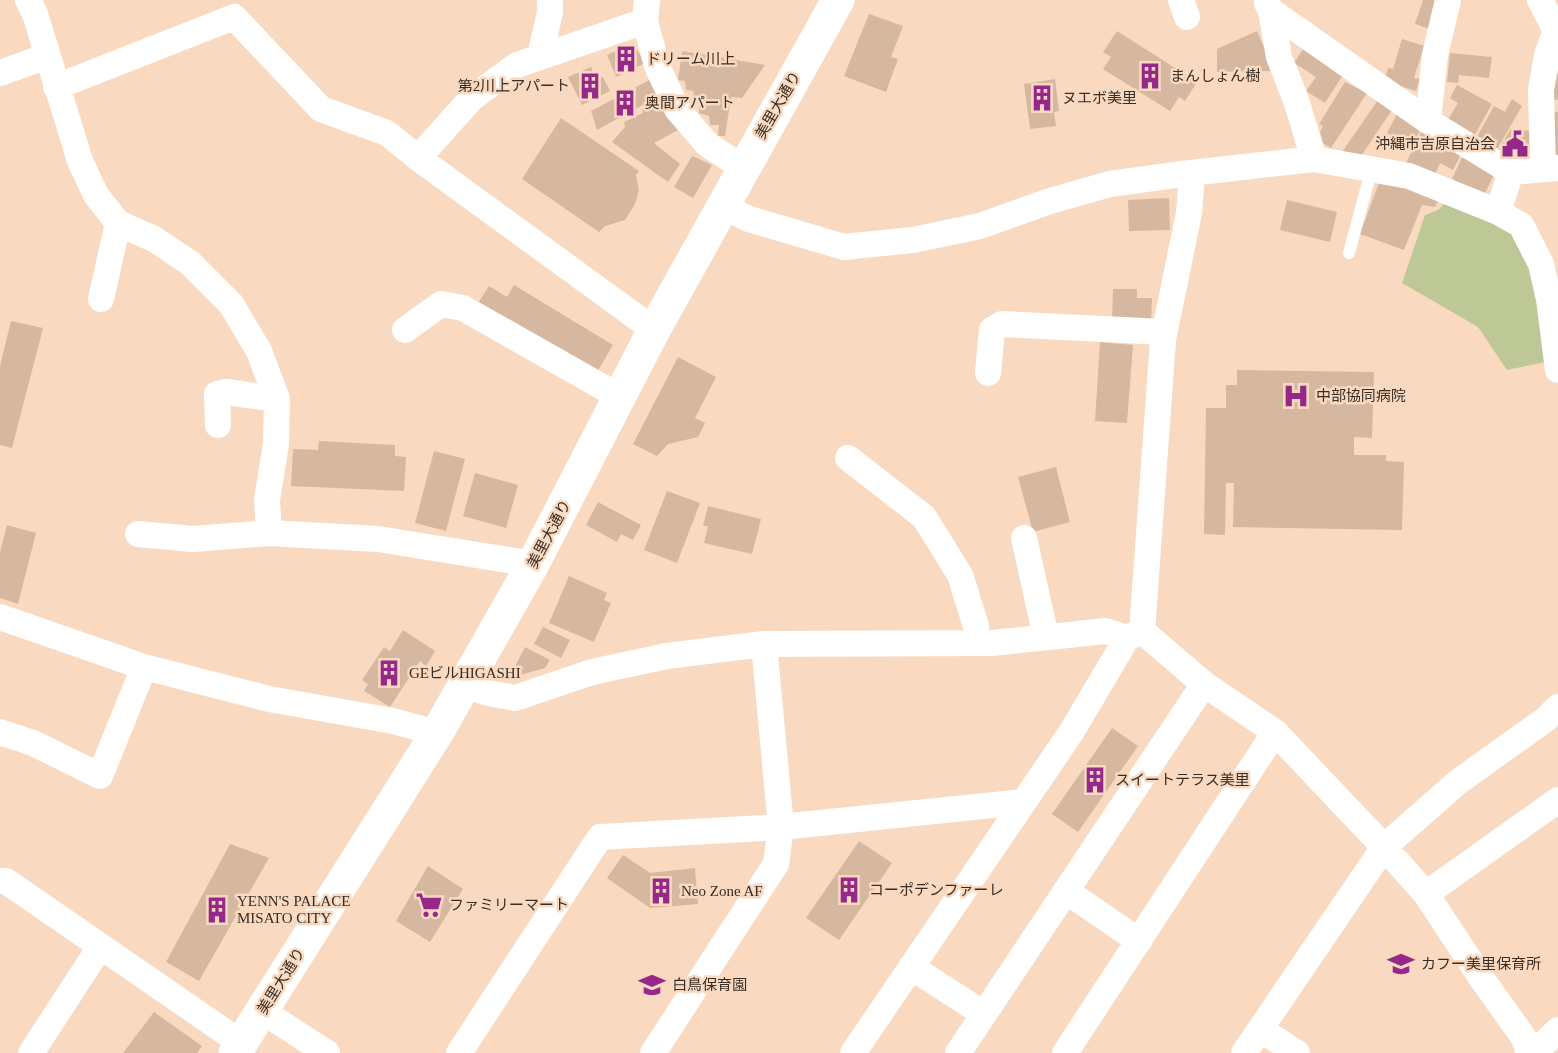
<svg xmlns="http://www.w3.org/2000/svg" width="1558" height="1053" viewBox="0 0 1558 1053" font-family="'Times New Roman','Noto Sans JP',serif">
<rect width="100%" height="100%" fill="#f9dac1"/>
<path fill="#bdc896" d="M 1447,201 L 1511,230 L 1532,273 L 1542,333 L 1545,362 L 1507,370 L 1478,327 L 1402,283 L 1425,215 L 1438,210 Z"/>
<path fill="#d5b89f" d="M 1423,0 L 1439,0 L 1430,29 L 1415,24 Z
M 869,14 L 903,26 L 891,57 L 898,59 L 886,92 L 844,76 Z
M 1117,31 L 1197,82 L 1185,101 L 1179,97 L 1170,111 L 1103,69 L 1111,57 L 1103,52 Z
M 1257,31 L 1274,71 L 1217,72 L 1217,49 Z
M 1402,39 L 1424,46 L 1414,78 L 1420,79 L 1416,91 L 1384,81 L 1388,68 L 1393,69 Z
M 633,43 L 645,63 L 616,77 L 607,55 Z
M 1303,49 L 1343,75 L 1325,103 L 1306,91 L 1316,77 L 1294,63 Z
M 682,51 L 765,65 L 742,98 L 731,97 L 725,136 L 718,136 L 719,125 L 710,125 L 709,116 L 699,113 L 699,98 L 692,99 L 694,91 L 686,90 L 685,81 L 678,80 Z
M 1450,53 L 1492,57 L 1489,78 L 1459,75 L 1458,83 L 1447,82 Z
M 591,67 L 597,80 L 603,77 L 610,91 L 582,105 L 568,77 Z
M 1550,74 L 1558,74 L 1558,100 L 1548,98 Z
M 651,79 L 659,96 L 597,130 L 591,111 Z
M 1055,79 L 1059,111 L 1054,112 L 1056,126 L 1030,129 L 1024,84 Z
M 1345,82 L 1367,93 L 1331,148 L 1323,143 L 1320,132 L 1323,126 L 1319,124 Z
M 1457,85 L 1492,104 L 1473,138 L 1446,123 L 1458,103 L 1450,98 Z
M 1512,99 L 1522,106 L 1495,153 L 1474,142 L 1494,106 L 1505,112 Z
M 663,100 L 680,129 L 654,143 L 680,164 L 668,182 L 612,142 L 625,127 L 624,122 L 643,113 L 642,110 Z
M 1378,100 L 1392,110 L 1357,162 L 1342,152 Z
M 1558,112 L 1558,157 L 1548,158 L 1548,113 Z
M 1397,114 L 1422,127 L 1409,151 L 1398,145 L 1401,140 L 1387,133 Z
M 561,118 L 639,171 L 636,175 L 639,190 L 635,204 L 625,220 L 605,226 L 599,232 L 522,179 Z
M 1511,128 L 1534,132 L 1533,158 L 1512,163 L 1496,155 Z
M 1421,132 L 1462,152 L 1453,170 L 1440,163 L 1435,174 L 1420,167 L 1417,171 L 1405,165 Z
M 1463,155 L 1494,175 L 1484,195 L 1452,179 Z
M 692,156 L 712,165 L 693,198 L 674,187 Z
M 1381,177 L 1439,199 L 1435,207 L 1422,205 L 1404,250 L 1360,234 Z
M 1169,198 L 1170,230 L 1129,231 L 1128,200 Z
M 1287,200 L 1337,212 L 1330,242 L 1280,230 Z
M 514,285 L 613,345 L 596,374 L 478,303 L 489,286 L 507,297 Z
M 1113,289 L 1137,289 L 1137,298 L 1152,298 L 1151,323 L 1112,323 Z
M 11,321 L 43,328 L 12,448 L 0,445 L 0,366 Z
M 1100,342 L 1133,345 L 1127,423 L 1095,421 Z
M 678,357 L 716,377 L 695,418 L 705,423 L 698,437 L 668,444 L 657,456 L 633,444 Z
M 1237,370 L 1374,372 L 1372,438 L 1354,437 L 1354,455 L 1386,455 L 1386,461 L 1404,462 L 1402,530 L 1233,527 L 1234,483 L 1226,483 L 1225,535 L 1204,534 L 1206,408 L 1226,408 L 1226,385 L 1237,385 Z
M 319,441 L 395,445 L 395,456 L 406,457 L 404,491 L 291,486 L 293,449 L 318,450 Z
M 434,451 L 465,459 L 446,531 L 415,523 Z
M 1056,467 L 1070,522 L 1033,532 L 1018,477 Z
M 475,473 L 518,485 L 506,528 L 463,516 Z
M 667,491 L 700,503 L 677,563 L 644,550 Z
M 598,502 L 641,525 L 633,540 L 621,534 L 617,542 L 586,525 Z
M 708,506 L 761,519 L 752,554 L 704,543 L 708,526 L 703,526 Z
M 7,525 L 36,533 L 18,604 L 0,598 L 0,552 Z
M 569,576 L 607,593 L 604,600 L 611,603 L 594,642 L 549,623 Z
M 543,627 L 570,640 L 561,658 L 534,644 Z
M 403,630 L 435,651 L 426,666 L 420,661 L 390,707 L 364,691 L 368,684 L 362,680 L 384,647 L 390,651 Z
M 525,647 L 550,660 L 545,668 L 509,678 Z
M 1112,728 L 1138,746 L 1078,832 L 1052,814 Z
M 859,841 L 892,863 L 839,940 L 806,918 Z
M 230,844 L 269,858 L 199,981 L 166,962 Z
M 623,855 L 650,873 L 695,868 L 698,904 L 650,908 L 607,878 Z
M 428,866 L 463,889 L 430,942 L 396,921 Z
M 154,1012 L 202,1046 L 197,1053 L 123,1053 Z"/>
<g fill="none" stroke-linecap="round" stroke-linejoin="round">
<path stroke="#fff" stroke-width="12" d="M 1349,253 L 1371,171"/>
<path stroke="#fff" stroke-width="26" d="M 28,0 L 35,14 L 80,161 L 96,195 L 118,223 L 154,239 L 190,263 L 231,304 L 259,351 L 277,399 L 276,444 L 267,500 L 269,533 L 378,539 L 533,564
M 647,0 L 645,21 L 657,66 L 677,109 L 707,144 L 743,168
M 1181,0 L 1187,17
M 1540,0 L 1556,31
M 1267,3 L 1271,11 L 1279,57 L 1296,100 L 1314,159
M 1271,11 L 1428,121 L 1511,172 L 1558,168
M 540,57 L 550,12 L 550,0
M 0,73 L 47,56
M 56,87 L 234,17 L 321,109 L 387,133 L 418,158 L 654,330
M 1428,121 L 1435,55 L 1448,0
M 418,158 L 472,98 L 517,65 L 645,21
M 1543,168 L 1541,90 L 1547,55 L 1556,31 L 1558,30
M 722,206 L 749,219 L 844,247 L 913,240 L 980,226 L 1050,201 L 1110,184 L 1182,174 L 1314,159 L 1409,176 L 1498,212 L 1521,225 L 1541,264 L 1549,299 L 1558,370
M 1498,212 L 1511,172
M 101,299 L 118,223
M 405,330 L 441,304 L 463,308 L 620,397
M 988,373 L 992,330 L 1002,324 L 1164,332
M 218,425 L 217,394 L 226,392 L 277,399
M 848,458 L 924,517 L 960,575 L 976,626 L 977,643
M 138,534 L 193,539 L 269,533
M 1024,538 L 1046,637
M 0,617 L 144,667 L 269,699 L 393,721 L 437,733
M 1142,631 L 1163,340 L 1189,213 L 1192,173
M 464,685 L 488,693 L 515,698 L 592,672 L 667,656 L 764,644 L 992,643 L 1106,631 L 1127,638 L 1142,631 L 1204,684 L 1275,732 L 1384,847 L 1426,894 L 1482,979 L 1524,1038 L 1529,1053
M 0,732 L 33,743 L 100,776 L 144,667
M 0,881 L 6,881 L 241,1043
M 1066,891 L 1139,941
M 1426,894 L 1558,800
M 911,967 L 984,1014
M 262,1011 L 327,1053
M 1260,1029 L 1297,1053
M 31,1053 L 100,947
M 459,1053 L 600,837 L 781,827 L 1023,802
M 653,1053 L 776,864 L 781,827 L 764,644
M 853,1053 L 1072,731 L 1127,638
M 958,1053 L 1204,684
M 1065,1053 L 1275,732
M 1244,1053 L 1384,847 L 1458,782 L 1546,719 L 1558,707
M 1539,1053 L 1540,1047 L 1558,1030"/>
<path stroke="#fff" stroke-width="33" d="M 235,1053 L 437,733 L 533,564 L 654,330 L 838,0"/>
</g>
<defs>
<g id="building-bare" transform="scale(2.07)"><path d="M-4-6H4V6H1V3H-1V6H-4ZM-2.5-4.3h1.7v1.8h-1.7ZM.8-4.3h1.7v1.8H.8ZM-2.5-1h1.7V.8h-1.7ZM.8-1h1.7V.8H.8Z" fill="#952889" stroke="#f9dac1" stroke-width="2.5" paint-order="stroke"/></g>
<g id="civic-bare" transform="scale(2.07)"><path d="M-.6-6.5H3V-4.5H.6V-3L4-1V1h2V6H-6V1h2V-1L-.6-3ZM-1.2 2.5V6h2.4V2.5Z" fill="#952889" stroke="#f9dac1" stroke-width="2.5" paint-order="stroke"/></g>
<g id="hospital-bare" transform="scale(2.07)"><path d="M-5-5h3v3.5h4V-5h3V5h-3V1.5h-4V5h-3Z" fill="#952889" stroke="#f9dac1" stroke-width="2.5" paint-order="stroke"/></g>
<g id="supermarket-bare" transform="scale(2.07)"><path d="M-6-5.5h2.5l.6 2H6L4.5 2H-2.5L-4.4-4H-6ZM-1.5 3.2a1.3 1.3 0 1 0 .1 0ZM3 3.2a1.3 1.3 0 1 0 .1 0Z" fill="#952889" stroke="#f9dac1" stroke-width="2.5" paint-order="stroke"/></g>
<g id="school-bare" transform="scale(2.07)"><path d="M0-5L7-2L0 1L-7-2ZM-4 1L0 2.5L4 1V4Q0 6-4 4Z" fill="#952889" stroke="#f9dac1" stroke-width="2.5" paint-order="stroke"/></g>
</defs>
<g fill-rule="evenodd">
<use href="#building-bare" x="626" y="59"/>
<use href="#building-bare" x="1150" y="76"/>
<use href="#building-bare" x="590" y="86"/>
<use href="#building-bare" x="1042" y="98"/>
<use href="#building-bare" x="625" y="103"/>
<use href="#civic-bare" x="1515" y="144"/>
<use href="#hospital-bare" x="1296" y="396"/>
<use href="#building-bare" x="389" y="673"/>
<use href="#building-bare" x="1095" y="780"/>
<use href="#building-bare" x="849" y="890"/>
<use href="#building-bare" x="661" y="891"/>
<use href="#supermarket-bare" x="429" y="905"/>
<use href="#building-bare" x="217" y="910"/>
<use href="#school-bare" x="1401" y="964"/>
<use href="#school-bare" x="652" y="985"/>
</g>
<g text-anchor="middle" stroke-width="5" stroke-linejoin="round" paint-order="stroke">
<g font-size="15" fill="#392d24" stroke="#f9dac1" text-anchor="start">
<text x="646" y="64">ドリーム川上</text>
<text x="1170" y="81">まんしょん樹</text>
<text x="570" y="91" text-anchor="end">第2川上アパート</text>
<text x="1062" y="103">ヌエボ美里</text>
<text x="645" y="108">奥間アパート</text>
<text x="1495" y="149" text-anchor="end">沖縄市吉原自治会</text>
<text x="1316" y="401">中部協同病院</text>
<text x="409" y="678">GEビルHIGASHI</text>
<text x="1115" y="785">スイートテラス美里</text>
<text x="869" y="895">コーポデンファーレ</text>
<text x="681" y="896">Neo Zone AF</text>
<text x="237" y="906">YENN'S PALACE<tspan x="237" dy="17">MISATO CITY</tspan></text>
<text x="449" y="910">ファミリーマート</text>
<text x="1421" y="969">カフー美里保育所</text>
<text x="672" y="990">白鳥保育園</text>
</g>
<g font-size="15" fill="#392d24" stroke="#f9dac1">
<text transform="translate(778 105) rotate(-60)" y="5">美里大通り</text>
<text transform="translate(549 534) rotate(-62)" y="5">美里大通り</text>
<text transform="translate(281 981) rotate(-58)" y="5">美里大通り</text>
</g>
</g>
</svg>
